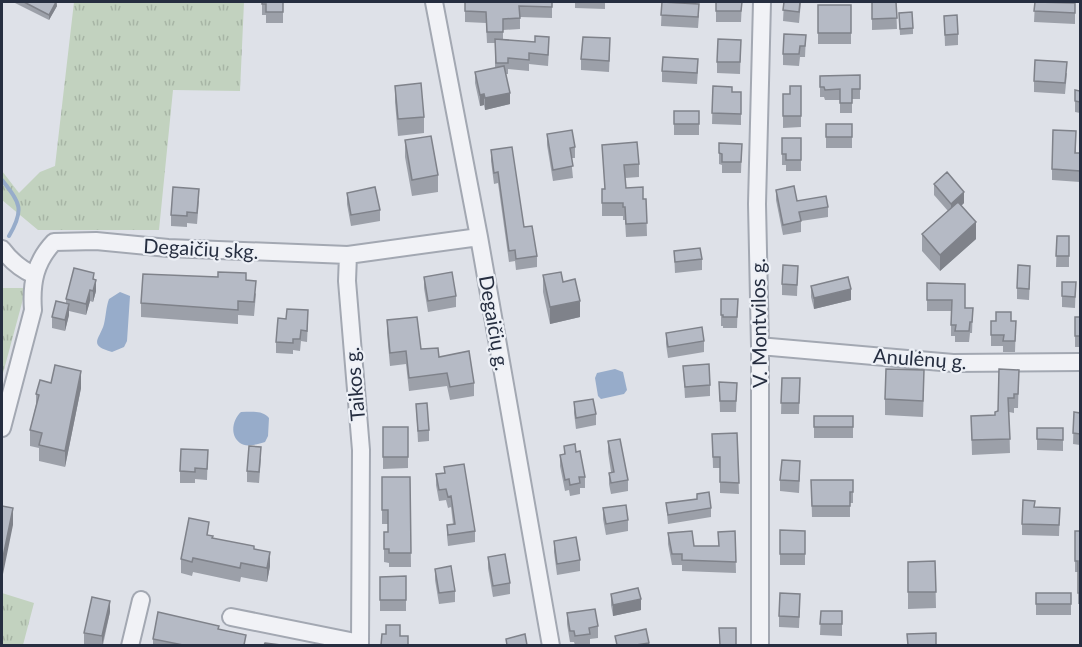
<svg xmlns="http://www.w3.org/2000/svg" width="1082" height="647" viewBox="0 0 1082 647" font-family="Lato,sans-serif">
<defs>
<pattern id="grass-tufts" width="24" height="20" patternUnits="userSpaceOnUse" patternTransform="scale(1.5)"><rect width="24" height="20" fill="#c2d2bf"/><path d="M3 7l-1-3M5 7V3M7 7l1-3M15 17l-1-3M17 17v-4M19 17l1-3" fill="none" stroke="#a7b5a5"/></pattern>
</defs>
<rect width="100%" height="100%" fill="#dee1e8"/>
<path fill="url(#grass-tufts)" d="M 74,2 L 244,2 L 240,91 L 173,90 L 159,230 L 38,230 L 2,200 L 2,171 L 19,193 L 40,172 L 55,166 Z
M 2,288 L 26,288 L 2,377 Z
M 2,593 L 34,603 L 23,645 L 2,645 Z"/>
<path fill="#97acca" d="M 120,292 L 130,296 L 127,341 L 124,347 L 112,352 C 87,345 100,339 104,324 C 106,316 106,307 109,299 Z
M 615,369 L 623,372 L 627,390 L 624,394 L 601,399 L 598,396 L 595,378 L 597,373 Z
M 241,412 C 252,412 262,410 269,418 L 268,436 L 265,442 C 258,444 246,448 240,443 C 229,435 233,419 241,412 Z"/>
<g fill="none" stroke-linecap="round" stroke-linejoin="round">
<path stroke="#97acca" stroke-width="4" d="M 2,180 C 20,203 25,209 9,236"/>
<g stroke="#a3a8b2" stroke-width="20">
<path id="minor" d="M 434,2 L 479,237 L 551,646
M 2,249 C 11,261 20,269 34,275
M 760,346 L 953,363 L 1080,362
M 2,428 L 33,310 C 31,283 35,262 54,242 L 96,241 L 168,248 L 348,255
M 231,617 L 360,643
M 130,646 L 141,600
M 360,646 L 361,450 L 347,281 L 348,255 L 479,237
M 760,646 L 760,346 L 757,204 L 762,2"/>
</g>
<use href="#minor" stroke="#f1f2f6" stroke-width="16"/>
</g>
<path fill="#9ca0a9" d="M 13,2 L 57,2 L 57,6 L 49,20 Z
M 262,2 L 283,2 L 283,23 L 266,23 L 266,15 L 262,15 Z
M 465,2 L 552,2 L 552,18 L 520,17 L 520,29 L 503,30 L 503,39 L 549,48 L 548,66 L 529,64 L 529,71 L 508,69 L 508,74 L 506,74 L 510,104 L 485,110 L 484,105 L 480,106 L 475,83 L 475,72 L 495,68 L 495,43 L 487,43 L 486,23 L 465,22 Z
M 575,2 L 605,2 L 605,9 L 575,8 Z
M 662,2 L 699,15 L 698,28 L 661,26 Z
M 716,2 L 742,2 L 741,22 L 716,22 Z
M 784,2 L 801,2 L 799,23 L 783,21 Z
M 872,2 L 896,2 L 897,29 L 872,30 Z
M 1035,2 L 1075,3 L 1075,24 L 1034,22 Z
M 818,5 L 851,5 L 851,44 L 818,44 Z
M 899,13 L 913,28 L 913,34 L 900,35 Z
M 944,16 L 958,34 L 958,45 L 945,46 Z
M 806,35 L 805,57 L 800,57 L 799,66 L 783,65 L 783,54 Z
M 741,40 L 740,74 L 717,73 L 717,62 Z
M 610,50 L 609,72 L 581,70 L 581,59 Z
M 698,70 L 697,84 L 662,82 L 662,71 Z
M 1067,73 L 1065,94 L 1034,92 L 1034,81 Z
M 860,75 L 860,99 L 852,99 L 852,113 L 840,113 L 840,100 L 825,100 L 824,97 L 820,97 L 820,76 Z
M 395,86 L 424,117 L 424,133 L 398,136 L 395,102 Z
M 713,86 L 732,92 L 741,92 L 741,125 L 712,124 Z
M 801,86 L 801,127 L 783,128 L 783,94 L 790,94 Z
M 1075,90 L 1080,91 L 1080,113 L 1075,112 Z
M 674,111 L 699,111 L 699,135 L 674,135 Z
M 826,124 L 852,124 L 852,148 L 826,148 Z
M 547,134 L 575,147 L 575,158 L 571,158 L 573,178 L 553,181 L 547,145 Z
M 782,138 L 801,138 L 801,171 L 786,171 L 786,165 L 782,165 Z
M 405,140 L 438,175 L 438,192 L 412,196 L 405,157 Z
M 1076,142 L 1076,153 L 1080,153 L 1080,188 L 1080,182 L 1052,180 L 1052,169 Z
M 719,143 L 742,144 L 741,173 L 722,173 L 722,165 L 719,164 Z
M 602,145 L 639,164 L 639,177 L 625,178 L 626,188 L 643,199 L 646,199 L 647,236 L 626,237 L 625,220 L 623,220 L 623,216 L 602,216 L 602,189 L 605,189 Z
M 491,150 L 537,256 L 537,267 L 516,270 L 515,261 L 509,262 L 498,183 L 494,184 L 491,161 Z
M 934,184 L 964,203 L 961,206 L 976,239 L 940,271 L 922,251 L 922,234 L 948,211 L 934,195 Z
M 776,190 L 797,201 L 828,207 L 828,217 L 801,221 L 801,232 L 783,235 L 776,200 Z
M 347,193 L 380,210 L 380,221 L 351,226 L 347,204 Z
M 199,200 L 197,224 L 187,223 L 187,227 L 171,226 L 171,215 Z
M 1057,236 L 1069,236 L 1069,267 L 1056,267 Z
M 674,251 L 702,259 L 702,270 L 675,273 Z
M 798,266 L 797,296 L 782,295 L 782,284 Z
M 543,275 L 563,282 L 580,317 L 550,324 L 543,292 Z
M 424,277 L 456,296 L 456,307 L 428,312 L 424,288 Z
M 1030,277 L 1029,300 L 1017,299 L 1017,288 Z
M 94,280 L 96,291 L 93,302 L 90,301 L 86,315 L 69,311 L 69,315 L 65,331 L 52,328 L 52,317 L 66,304 L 66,299 Z
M 246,280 L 256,294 L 254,316 L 238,315 L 238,324 L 141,317 L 141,303 Z
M 1062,282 L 1076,282 L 1075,308 L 1062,307 Z
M 927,283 L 965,308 L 973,308 L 972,333 L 970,333 L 969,342 L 955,342 L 955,336 L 951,336 L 951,311 L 927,311 Z
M 811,286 L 851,300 L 814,309 L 811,297 Z
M 721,299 L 738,299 L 737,328 L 723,328 L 723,326 L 721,326 Z
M 1075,317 L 1080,317 L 1080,347 L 1075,347 Z
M 387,320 L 421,349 L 439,357 L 474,383 L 474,396 L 450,400 L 447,386 L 409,391 L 406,364 L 390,366 L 387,333 Z
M 308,321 L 307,342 L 301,341 L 300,351 L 293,350 L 293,354 L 276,353 L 276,342 Z
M 991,321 L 1016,321 L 1015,352 L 1003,352 L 1003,346 L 991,346 Z
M 666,333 L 704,341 L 704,352 L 668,358 L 666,344 Z
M 683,366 L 710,385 L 710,396 L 685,398 Z
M 1019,370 L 1018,408 L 1014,408 L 1014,413 L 1009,412 L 1010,453 L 972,455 L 971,416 L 995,415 Z
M 782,378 L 800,378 L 799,414 L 781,414 Z
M 719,382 L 737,383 L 736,412 L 720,412 Z
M 51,383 L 81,388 L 65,467 L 39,461 L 39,448 L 30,446 L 30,430 L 36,405 L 36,394 Z
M 924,386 L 923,417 L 885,415 L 885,399 Z
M 574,402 L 596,414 L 596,425 L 576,429 L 574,413 Z
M 416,404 L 429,430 L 429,441 L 418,442 Z
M 1074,412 L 1080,413 L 1080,445 L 1073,444 Z
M 814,416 L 853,416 L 853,438 L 814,438 Z
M 383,427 L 408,427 L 408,468 L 383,469 Z
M 1037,428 L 1063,428 L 1063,451 L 1037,450 Z
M 737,433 L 739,494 L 720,493 L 720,468 L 713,468 L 712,434 Z
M 608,441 L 628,480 L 628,491 L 611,494 L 609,484 L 609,473 L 611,472 L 608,452 Z
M 564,446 L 576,452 L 585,477 L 585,488 L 580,488 L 580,494 L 570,496 L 569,490 L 565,491 L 560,466 L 560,455 L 564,454 Z
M 208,450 L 207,480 L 195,479 L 195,483 L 180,483 L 180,471 Z
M 261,458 L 259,483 L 247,482 L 247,471 Z
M 444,467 L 475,531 L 475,542 L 448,546 L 447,536 L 447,525 L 453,524 L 451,507 L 448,508 L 446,500 L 439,501 L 436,485 L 436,474 L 444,473 Z
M 800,472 L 799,493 L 780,491 L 780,480 Z
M 382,477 L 410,477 L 411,567 L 389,567 L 389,563 L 384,562 L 384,532 L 388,532 L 388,524 L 382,524 Z
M 811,480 L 853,480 L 853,503 L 850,503 L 850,517 L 812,517 Z
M 697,494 L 711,508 L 711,517 L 668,524 L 666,503 L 697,499 Z
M 1035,507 L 1060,508 L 1059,536 L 1022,535 L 1022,524 Z
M 603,508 L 628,520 L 628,531 L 606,535 L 603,519 Z
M 780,530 L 805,531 L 805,565 L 780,565 Z
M 735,531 L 736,573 L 682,571 L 682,565 L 672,565 L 668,544 L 668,533 L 694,546 L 718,546 Z
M 1075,531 L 1080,531 L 1080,604 L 1078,604 L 1078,572 L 1075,572 Z
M 209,535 L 213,538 L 254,549 L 270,566 L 267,582 L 241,577 L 240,582 L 193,572 L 192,576 L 181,573 L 181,559 Z
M 554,541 L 580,560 L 580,571 L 557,575 L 554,552 Z
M 488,557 L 510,583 L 510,594 L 493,597 L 488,568 Z
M 935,561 L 936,608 L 908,609 L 908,562 Z
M 435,569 L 455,591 L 455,602 L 439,604 L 435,580 Z
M 406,576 L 406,611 L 380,611 L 380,577 Z
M 1036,593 L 1071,593 L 1071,615 L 1036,615 Z
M 611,594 L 641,610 L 613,616 L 611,605 Z
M 800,605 L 799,628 L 779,627 L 779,616 Z
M 821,611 L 842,611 L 842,636 L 820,635 Z
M 110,612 L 103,645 L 94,645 L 84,644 L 84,633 Z
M 567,613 L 598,626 L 598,638 L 590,639 L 590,645 L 575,645 L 574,642 L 570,642 L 567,624 Z
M 219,629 L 246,645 L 153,645 L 153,639 Z"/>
<path fill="#7f828a" d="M 56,2 L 57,6 L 49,20 L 49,15 Z
M 510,93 L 510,104 L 485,110 L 485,98 Z
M 484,94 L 484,105 L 480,106 L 480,95 Z
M 964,192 L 964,203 L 951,215 L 951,204 Z
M 976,222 L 976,239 L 940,271 L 940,255 Z
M 96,280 L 96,291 L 93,302 L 93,291 Z
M 851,289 L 851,300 L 814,309 L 814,298 Z
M 90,290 L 90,301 L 86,315 L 86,304 Z
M 580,301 L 580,317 L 550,324 L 550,307 Z
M 69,304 L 69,315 L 65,331 L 65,320 Z
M 81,371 L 81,388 L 65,467 L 65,451 Z
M 13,508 L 13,525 L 2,579 L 2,562 Z
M 270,552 L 270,566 L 267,582 L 267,568 Z
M 641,599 L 641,610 L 613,616 L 613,605 Z
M 110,601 L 110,612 L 102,645 L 102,636 Z
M 649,643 L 649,645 L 636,645 Z"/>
<path fill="#b5bac5" stroke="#7f828a" stroke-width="1.5" d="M 24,2 L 56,2 L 49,15 Z
M 262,2 L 283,2 L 283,12 L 266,12 L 266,4 L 262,4 Z
M 465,2 L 552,2 L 552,7 L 519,6 L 520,18 L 503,19 L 503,32 L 487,32 L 486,12 L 465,11 Z
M 662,2 L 699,4 L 698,17 L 661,15 Z
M 716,2 L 742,2 L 741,11 L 716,11 Z
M 784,2 L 800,2 L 799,12 L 783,10 Z
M 872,2 L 896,2 L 897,18 L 872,19 Z
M 1035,2 L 1075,3 L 1075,13 L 1034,11 Z
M 818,5 L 851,5 L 851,33 L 818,33 Z
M 912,12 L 913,28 L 900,29 L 899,13 Z
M 957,15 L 958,34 L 945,35 L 944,16 Z
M 784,34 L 806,35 L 805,46 L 800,46 L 799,54 L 783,54 Z
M 535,36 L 549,37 L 548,55 L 529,53 L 529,60 L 508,58 L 508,63 L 496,63 L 495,39 L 535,42 Z
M 583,37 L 610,38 L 609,61 L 581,59 Z
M 718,39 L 741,40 L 740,62 L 717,62 Z
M 663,57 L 698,59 L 697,73 L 662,71 Z
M 1035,60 L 1067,62 L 1065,83 L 1034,81 Z
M 504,66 L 510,93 L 485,98 L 484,94 L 480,95 L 475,72 Z
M 860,75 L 860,89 L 852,89 L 852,103 L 840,103 L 840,89 L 825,90 L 824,87 L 820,87 L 820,76 Z
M 421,83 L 424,117 L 398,119 L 395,86 Z
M 713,86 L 732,87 L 732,92 L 741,92 L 741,114 L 712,113 Z
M 790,86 L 801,86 L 801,116 L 783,116 L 783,94 L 790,94 Z
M 1075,90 L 1080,91 L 1080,102 L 1075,101 Z
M 674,111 L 699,111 L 699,124 L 674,124 Z
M 826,124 L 852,124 L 852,137 L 826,137 Z
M 572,130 L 575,147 L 570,148 L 573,166 L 553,170 L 547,134 Z
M 1053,130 L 1076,131 L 1075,153 L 1080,153 L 1080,177 L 1080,171 L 1052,169 Z
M 431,136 L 438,175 L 412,180 L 405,140 Z
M 782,138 L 801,138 L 801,160 L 786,160 L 786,154 L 782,154 Z
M 637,142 L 639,164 L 624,165 L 626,188 L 643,187 L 643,199 L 646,199 L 647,223 L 626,224 L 625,207 L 623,207 L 623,203 L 602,203 L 602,189 L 605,189 L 602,145 Z
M 719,143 L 742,144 L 741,162 L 722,162 L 722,154 L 719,153 Z
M 512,147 L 524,227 L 532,226 L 537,256 L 516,259 L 515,250 L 509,251 L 498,172 L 494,173 L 491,150 Z
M 947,172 L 964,192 L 951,204 L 934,184 Z
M 794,186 L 797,201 L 826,196 L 828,207 L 799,212 L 801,221 L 783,225 L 776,190 Z
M 173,187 L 199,189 L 197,213 L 187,212 L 187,216 L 171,215 Z
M 375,187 L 380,210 L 351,215 L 347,193 Z
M 958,202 L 976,222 L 940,255 L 922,234 Z
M 1057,236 L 1069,236 L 1069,256 L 1056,256 Z
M 700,248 L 702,259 L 675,262 L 674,251 Z
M 783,265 L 798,266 L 797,285 L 782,284 Z
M 1018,265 L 1030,266 L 1029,289 L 1017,288 Z
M 74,268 L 94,273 L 93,279 L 96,280 L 93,291 L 90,290 L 86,304 L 66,299 Z
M 218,272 L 246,273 L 246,280 L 256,281 L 254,302 L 238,301 L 238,310 L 141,303 L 143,274 L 218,277 Z
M 452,272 L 456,296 L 428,301 L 424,277 Z
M 561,272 L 563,282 L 575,279 L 580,301 L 550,307 L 543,275 Z
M 848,277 L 851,289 L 814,298 L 811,286 Z
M 1062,282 L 1076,282 L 1075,297 L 1062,296 Z
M 927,283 L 965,284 L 965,308 L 973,308 L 972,322 L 970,322 L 969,331 L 955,331 L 956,325 L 951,325 L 952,300 L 927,300 Z
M 721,299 L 738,299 L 737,317 L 723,317 L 723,315 L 721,315 Z
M 56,301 L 69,304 L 65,320 L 52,317 Z
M 287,309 L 308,310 L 307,331 L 301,330 L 300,339 L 293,339 L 293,343 L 276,342 L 278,318 L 286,319 Z
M 996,312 L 1011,312 L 1011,321 L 1016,321 L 1015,341 L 1003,341 L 1004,335 L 991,335 L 991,321 L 996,321 Z
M 417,317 L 421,349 L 438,348 L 439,357 L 469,351 L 474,383 L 450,387 L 447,373 L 409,378 L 406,351 L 390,353 L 387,320 Z
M 1075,317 L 1080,317 L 1080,336 L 1075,336 Z
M 702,327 L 704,341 L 668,347 L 666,333 Z
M 709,364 L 710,385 L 685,387 L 683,366 Z
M 55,365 L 81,371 L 65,451 L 39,445 L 42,433 L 30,430 L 39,395 L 36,394 L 40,380 L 51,383 Z
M 886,369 L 924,370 L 923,401 L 885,399 Z
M 999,369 L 1019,370 L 1018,394 L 1014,394 L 1014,398 L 1008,398 L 1010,439 L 972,440 L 971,416 L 995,415 L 995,412 L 998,411 Z
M 782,378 L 800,378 L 799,403 L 781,403 Z
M 719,382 L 737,383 L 736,401 L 720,401 Z
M 593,399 L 596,414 L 576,418 L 574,402 Z
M 427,403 L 429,430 L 418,431 L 416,404 Z
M 1074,412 L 1080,413 L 1080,434 L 1073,433 Z
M 814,416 L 853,416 L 853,427 L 814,427 Z
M 383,427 L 408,427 L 408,457 L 383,457 Z
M 1037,428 L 1063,428 L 1063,440 L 1037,439 Z
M 737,433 L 739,483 L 720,482 L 720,457 L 713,457 L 712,434 Z
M 620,439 L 628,480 L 611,483 L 609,473 L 614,472 L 608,441 Z
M 575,444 L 576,452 L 580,451 L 585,477 L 579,477 L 580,483 L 570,485 L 569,479 L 565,480 L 560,455 L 565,454 L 564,446 Z
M 249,446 L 261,447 L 259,472 L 247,471 Z
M 181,449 L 208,450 L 207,469 L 195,468 L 195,472 L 180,471 Z
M 782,460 L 800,461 L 799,481 L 780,480 Z
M 464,464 L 475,531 L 448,535 L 447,525 L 455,524 L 451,496 L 448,497 L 446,489 L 439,490 L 436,474 L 445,473 L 444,467 Z
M 382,477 L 410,477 L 411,553 L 389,553 L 389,549 L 384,549 L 384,532 L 388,532 L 388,510 L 382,510 Z
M 811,480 L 853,480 L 853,492 L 850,492 L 850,506 L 812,506 Z
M 709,492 L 711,508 L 668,515 L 666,503 L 697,499 L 697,494 Z
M 1023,500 L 1035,501 L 1034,507 L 1060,508 L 1059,525 L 1022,524 Z
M 626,505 L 628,520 L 606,524 L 603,508 Z
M 2,506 L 13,508 L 2,562 Z
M 189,518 L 209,522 L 207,535 L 213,536 L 212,538 L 254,546 L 254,549 L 270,552 L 267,568 L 241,563 L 240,568 L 193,558 L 192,562 L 181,559 Z
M 780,530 L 805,531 L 805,554 L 780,554 Z
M 692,531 L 694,546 L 719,546 L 718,532 L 735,531 L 736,562 L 682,560 L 682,554 L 672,554 L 668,533 Z
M 1075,531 L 1080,531 L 1080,593 L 1078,593 L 1078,561 L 1075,561 Z
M 576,537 L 580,560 L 557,564 L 554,541 Z
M 505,554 L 510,583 L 493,586 L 488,557 Z
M 935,561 L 936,592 L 908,592 L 908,562 Z
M 451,566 L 455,591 L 439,593 L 435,569 Z
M 406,576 L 406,600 L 380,600 L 380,577 Z
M 638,588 L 641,599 L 613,605 L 611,594 Z
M 780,593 L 800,594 L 799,617 L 779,616 Z
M 1036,593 L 1071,593 L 1071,604 L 1036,604 Z
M 92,597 L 110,601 L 102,636 L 84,633 Z
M 595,609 L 598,626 L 589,628 L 590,634 L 575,636 L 574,631 L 570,631 L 567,613 Z
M 821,611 L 842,611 L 842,624 L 820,624 Z
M 158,612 L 219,626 L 218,629 L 246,635 L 244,645 L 183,645 L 153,639 Z
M 386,625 L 400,625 L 400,636 L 408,636 L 408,645 L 381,645 L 382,634 L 386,634 Z
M 719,628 L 736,628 L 736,645 L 720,645 Z
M 646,629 L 649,643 L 636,645 L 617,645 L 615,636 Z
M 936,633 L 936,645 L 908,645 L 907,634 Z
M 525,634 L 527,645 L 507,645 L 506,639 Z
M 265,643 L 281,645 L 264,645 Z"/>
<g text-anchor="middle" stroke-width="4.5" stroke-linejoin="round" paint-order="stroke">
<g font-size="20" fill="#262e40" stroke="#edf0f6">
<text transform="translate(201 249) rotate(3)" y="7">Degaičių skg.</text>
<text transform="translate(494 323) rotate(80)" y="7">Degaičių g.</text>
<text transform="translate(759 323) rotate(-91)" y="7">V. Montvilos g.</text>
<text transform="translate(920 359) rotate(4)" y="7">Anulėnų g.</text>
<text transform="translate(355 384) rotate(-95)" y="7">Taikos g.</text>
</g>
</g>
<rect width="1082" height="647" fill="none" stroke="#262e40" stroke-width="6"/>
</svg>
